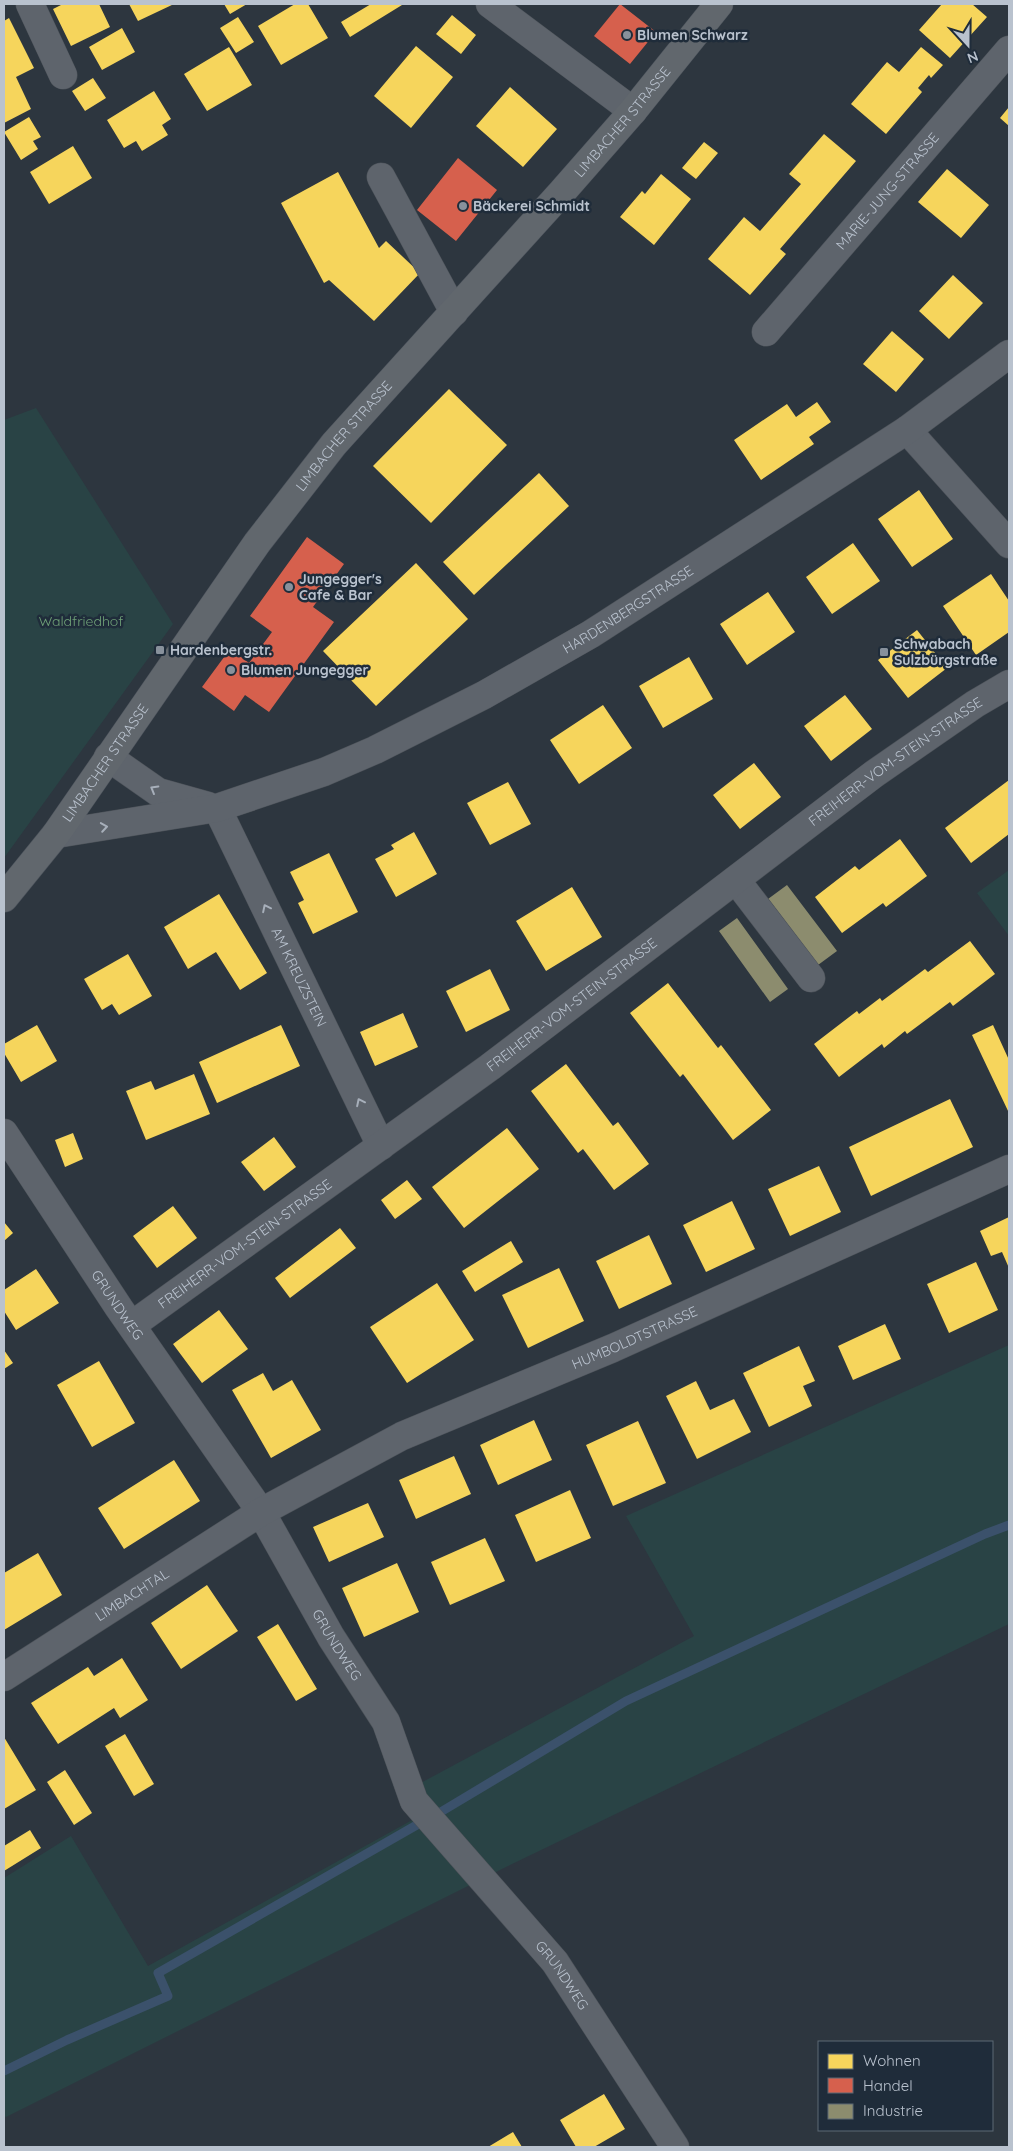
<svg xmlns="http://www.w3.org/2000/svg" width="1013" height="2151" viewBox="0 0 1013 2151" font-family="Quicksand,sans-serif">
<rect width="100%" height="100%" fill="#2d363f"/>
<path fill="#294345" d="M 36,408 L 173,624 L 4,858 L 4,420 Z
M 1009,870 L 1009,936 L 977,893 Z
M 1009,1345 L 1009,1624 L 504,1868 L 6,2117 L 4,2116 L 4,1878 L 71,1836 L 148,1966 L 414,1819 L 402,1793 L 694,1636 L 626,1516 Z"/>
<path fill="#f6d55c" d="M 63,4 L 99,4 L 110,27 L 71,46 L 53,9 Z
M 129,4 L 174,4 L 138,21 Z
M 224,4 L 247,4 L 230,14 Z
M 295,4 L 308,4 L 328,38 L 281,65 L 258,26 Z
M 371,4 L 402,5 L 350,37 L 341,22 Z
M 942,4 L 972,4 L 987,17 L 950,58 L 919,30 Z
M 452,15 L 476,35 L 461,54 L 436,34 Z
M 238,17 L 254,42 L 236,53 L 220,28 Z
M 9,18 L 34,68 L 16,77 L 31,109 L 4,123 L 4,21 Z
M 122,28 L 135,52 L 102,70 L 89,47 Z
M 416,46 L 453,77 L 411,128 L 374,96 Z
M 229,47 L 252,85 L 207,111 L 184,74 Z
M 921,47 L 943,65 L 931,78 L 929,75 L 918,88 L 922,92 L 886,134 L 851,104 L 887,62 L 899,72 Z
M 93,78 L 106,98 L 85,111 L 72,91 Z
M 510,87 L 557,129 L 523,167 L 476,126 Z
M 154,91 L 171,119 L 162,125 L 168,135 L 142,151 L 136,141 L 124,148 L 107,120 Z
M 1009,107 L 1009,126 L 1000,118 Z
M 29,117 L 41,137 L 33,141 L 38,149 L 21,160 L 4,132 Z
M 824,134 L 856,161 L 780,249 L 786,254 L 750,295 L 708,259 L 744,217 L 760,231 L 801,184 L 789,174 Z
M 704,142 L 718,153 L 696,179 L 682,168 Z
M 73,146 L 92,178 L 49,204 L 30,172 Z
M 947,169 L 989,205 L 961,238 L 918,202 Z
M 338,172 L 379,248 L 386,241 L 420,273 L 374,321 L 329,280 L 324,283 L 281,203 Z
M 661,174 L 691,199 L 654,245 L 620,217 L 642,191 L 645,194 Z
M 953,275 L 983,303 L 949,339 L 919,311 Z
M 892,331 L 924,359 L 896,392 L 863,364 Z
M 449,389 L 507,445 L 431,523 L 373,466 Z
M 817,402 L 831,422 L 809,437 L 814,444 L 761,480 L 734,440 L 787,404 L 796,417 Z
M 539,473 L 569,506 L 474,595 L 443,562 Z
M 919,490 L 953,539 L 912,567 L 878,519 Z
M 853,543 L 880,581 L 832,614 L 806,577 Z
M 416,563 L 468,619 L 376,706 L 323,651 Z
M 991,574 L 1009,601 L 1009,632 L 976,655 L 943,606 Z
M 768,592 L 795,632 L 747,665 L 720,624 Z
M 917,630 L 947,668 L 908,698 L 878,660 Z
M 689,657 L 713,699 L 663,728 L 639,686 Z
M 845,695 L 872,729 L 831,761 L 804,726 Z
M 603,705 L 632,748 L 579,784 L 550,740 Z
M 754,763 L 781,797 L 740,829 L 713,795 Z
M 1009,780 L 1009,834 L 971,863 L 945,828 Z
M 508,782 L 531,824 L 490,845 L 467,803 Z
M 414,832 L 437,874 L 396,897 L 375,859 L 394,849 L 391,845 Z
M 900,839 L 927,876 L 886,907 L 883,903 L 842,933 L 815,897 L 855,866 L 859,870 Z
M 329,853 L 358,912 L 313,934 L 298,903 L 304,900 L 290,872 Z
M 572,887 L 602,937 L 546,971 L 516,921 Z
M 219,894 L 267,973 L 240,990 L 216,952 L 188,969 L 164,927 Z
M 970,941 L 995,974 L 953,1006 L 950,1002 L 907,1034 L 905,1031 L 884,1048 L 882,1044 L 839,1077 L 814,1044 L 857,1011 L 859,1014 L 880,998 L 882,1001 L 925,969 L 928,972 Z
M 128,954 L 152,996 L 119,1015 L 112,1004 L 102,1010 L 84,979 Z
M 490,969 L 510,1010 L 466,1032 L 446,991 Z
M 668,983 L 718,1048 L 721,1045 L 771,1110 L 733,1140 L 683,1074 L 680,1077 L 630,1013 Z
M 403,1013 L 418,1047 L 375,1066 L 360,1032 Z
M 37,1025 L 57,1061 L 21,1082 L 4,1053 L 4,1044 Z
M 281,1025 L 300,1066 L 217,1103 L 199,1062 Z
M 993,1025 L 1009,1060 L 1009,1113 L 972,1035 Z
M 566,1064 L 613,1126 L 618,1122 L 649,1164 L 614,1190 L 583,1149 L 578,1153 L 531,1091 Z
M 194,1074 L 210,1114 L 146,1140 L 126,1091 L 151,1081 L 155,1090 Z
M 950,1099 L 973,1147 L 871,1196 L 849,1147 Z
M 507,1128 L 539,1169 L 464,1228 L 432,1187 Z
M 73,1133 L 83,1159 L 65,1167 L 55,1140 Z
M 274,1137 L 296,1167 L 264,1191 L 241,1162 Z
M 819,1166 L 841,1212 L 790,1236 L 768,1189 Z
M 407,1180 L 422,1199 L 395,1219 L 381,1200 Z
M 732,1201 L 755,1249 L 706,1272 L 683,1225 Z
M 173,1206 L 197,1238 L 157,1268 L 133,1236 Z
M 1009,1217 L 1009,1268 L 1002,1252 L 991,1256 L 980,1231 Z
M 4,1222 L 13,1233 L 4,1241 Z
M 340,1228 L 356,1248 L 290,1298 L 275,1278 Z
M 649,1235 L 672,1284 L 619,1309 L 596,1261 Z
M 511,1241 L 523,1262 L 475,1292 L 462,1271 Z
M 976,1262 L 998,1310 L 949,1333 L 927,1284 Z
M 559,1268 L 584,1321 L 528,1348 L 502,1295 Z
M 36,1269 L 59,1303 L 16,1330 L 4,1311 L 4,1290 Z
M 437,1283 L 474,1340 L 407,1383 L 370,1327 Z
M 219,1310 L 248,1349 L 202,1383 L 173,1344 Z
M 885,1324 L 901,1359 L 853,1380 L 838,1346 Z
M 799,1346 L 815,1381 L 803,1386 L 812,1406 L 769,1427 L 743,1373 Z
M 4,1350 L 13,1363 L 4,1369 Z
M 99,1361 L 135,1423 L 92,1447 L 57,1385 Z
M 263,1373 L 273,1391 L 292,1380 L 321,1430 L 271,1458 L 232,1390 Z
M 696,1381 L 710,1410 L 734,1399 L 751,1432 L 697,1459 L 666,1396 Z
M 534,1420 L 552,1460 L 498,1485 L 480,1445 Z
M 638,1421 L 666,1483 L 613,1506 L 586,1445 Z
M 454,1456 L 471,1494 L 416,1519 L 399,1480 Z
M 174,1460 L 200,1501 L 124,1549 L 98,1508 Z
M 570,1490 L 591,1538 L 536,1562 L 515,1515 Z
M 368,1503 L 384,1537 L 329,1562 L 313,1527 Z
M 485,1538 L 505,1581 L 450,1605 L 431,1562 Z
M 38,1553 L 62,1595 L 4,1630 L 4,1573 Z
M 397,1563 L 419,1612 L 364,1637 L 342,1588 Z
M 207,1585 L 238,1631 L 181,1669 L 151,1623 Z
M 278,1624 L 317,1689 L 296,1701 L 257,1637 Z
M 122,1658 L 148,1700 L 120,1718 L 114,1708 L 58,1744 L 31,1703 L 88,1667 L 94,1676 Z
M 125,1734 L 154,1784 L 134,1796 L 105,1746 Z
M 4,1737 L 36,1790 L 4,1809 Z
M 65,1770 L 92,1813 L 74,1825 L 47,1782 Z
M 30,1830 L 41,1848 L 4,1871 L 4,1846 Z
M 604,2094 L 625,2129 L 594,2147 L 576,2147 L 560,2120 Z
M 513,2132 L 522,2147 L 488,2147 Z"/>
<path fill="#d6604d" d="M 620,4 L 656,32 L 630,64 L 594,36 Z
M 458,158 L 497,190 L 456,241 L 417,210 Z
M 307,537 L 344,564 L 313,607 L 334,622 L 269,712 L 245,695 L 234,711 L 202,687 L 230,649 L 249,663 L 272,632 L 250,616 Z"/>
<path fill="#8c8c6e" d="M 787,885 L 837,951 L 818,965 L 768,899 Z
M 737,918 L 788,989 L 770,1002 L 719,931 Z"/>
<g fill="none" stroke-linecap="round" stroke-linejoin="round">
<path stroke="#3b516b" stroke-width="9" d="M 439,1813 L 626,1701 L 985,1534 L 1009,1525
M 4,2071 L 67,2040 L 168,1996 L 158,1973 L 422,1822"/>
<g stroke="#4c5259" stroke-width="29">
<g id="minor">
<path d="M 30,4 L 63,75"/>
<path d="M 490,4 L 633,111"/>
<path d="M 381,177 L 454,312"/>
<path id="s1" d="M 766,332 L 1009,50"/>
<path d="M 907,430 L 1009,544"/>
<path d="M 108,757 L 158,792 L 208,806"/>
<path id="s2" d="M 217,808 L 381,1146"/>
<path id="s3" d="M 56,834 L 217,808 L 324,772 L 375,750 L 484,695 L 591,634 L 907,430 L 1009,354"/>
<path d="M 736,880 L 811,978"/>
<path id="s4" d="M 4,1133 L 119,1308 L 261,1512 L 331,1637 L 386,1722 L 414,1801 L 555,1962 L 675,2147"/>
<path id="s5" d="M 132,1325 L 490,1067 L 874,774 L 975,704 L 1009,684"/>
<path id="s6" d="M 4,1677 L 261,1512 L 402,1436 L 613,1348 L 1009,1169"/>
</g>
</g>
<g stroke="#4b525b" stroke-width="29">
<g id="major">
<path id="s7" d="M 4,898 L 56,834 L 257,543 L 334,444 L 562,192 L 633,111 L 719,4"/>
</g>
</g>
<use href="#minor" stroke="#5e646c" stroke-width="28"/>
<use href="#major" stroke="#61676d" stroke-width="28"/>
</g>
<defs><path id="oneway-chevron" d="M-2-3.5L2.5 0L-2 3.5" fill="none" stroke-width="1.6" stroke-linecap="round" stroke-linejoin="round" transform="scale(1.25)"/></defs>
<g stroke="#a7afba">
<use href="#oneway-chevron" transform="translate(154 789) rotate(-150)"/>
<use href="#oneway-chevron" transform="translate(104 827) rotate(-9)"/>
<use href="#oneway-chevron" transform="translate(266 908) rotate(-116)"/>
<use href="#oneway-chevron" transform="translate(360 1102) rotate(-116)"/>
</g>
<g fill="#88919c" stroke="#1f2c3a" stroke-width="2">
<circle cx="627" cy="35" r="5"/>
<circle cx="463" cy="206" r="5"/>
<circle cx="289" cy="587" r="5"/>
<rect x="155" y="645" width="10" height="10" rx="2.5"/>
<rect x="879" y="647" width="10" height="10" rx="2.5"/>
<circle cx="231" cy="670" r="5"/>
</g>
<g text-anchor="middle" stroke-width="5" stroke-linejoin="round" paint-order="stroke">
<g font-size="14" font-weight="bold" fill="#b9c2ce" stroke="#1f2c3a" text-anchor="start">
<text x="637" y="40">Blumen Schwarz</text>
<text x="473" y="211">Bäckerei Schmidt</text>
<text x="299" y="584">Jungegger's<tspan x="299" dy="16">Cafe &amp; Bar</tspan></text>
<text x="894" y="649">Schwabach<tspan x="894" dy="16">Sulzbürgstraße</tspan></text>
<text x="170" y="655">Hardenbergstr.</text>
<text x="241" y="675">Blumen Jungegger</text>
</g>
<g font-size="14" fill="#b9c2ce" stroke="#1f2c3a">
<text dy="5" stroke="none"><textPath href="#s7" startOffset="994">LIMBACHER STRASSE</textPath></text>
<text dy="5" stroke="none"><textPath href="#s1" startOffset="186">MARIE-JUNG-STRASSE</textPath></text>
<text dy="5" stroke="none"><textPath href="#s7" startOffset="574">LIMBACHER STRASSE</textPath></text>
<text dy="5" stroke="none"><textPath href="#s3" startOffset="621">HARDENBERGSTRASSE</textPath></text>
<text dy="5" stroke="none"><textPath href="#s5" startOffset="949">FREIHERR-VOM-STEIN-STRASSE</textPath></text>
<text dy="5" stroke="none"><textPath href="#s7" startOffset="169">LIMBACHER STRASSE</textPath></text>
<text dy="5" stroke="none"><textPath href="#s2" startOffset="188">AM KREUZSTEIN</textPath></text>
<text dy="5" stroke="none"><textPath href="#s5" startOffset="544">FREIHERR-VOM-STEIN-STRASSE</textPath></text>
<text dy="5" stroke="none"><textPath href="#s5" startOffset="139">FREIHERR-VOM-STEIN-STRASSE</textPath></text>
<text dy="5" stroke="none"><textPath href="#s4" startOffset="206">GRUNDWEG</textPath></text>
<text dy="5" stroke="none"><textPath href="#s6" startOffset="718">HUMBOLDTSTRASSE</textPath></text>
<text dy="5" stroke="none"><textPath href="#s6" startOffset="152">LIMBACHTAL</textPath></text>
<text dy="5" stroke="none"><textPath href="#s4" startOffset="611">GRUNDWEG</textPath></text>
<text dy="5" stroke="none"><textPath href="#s4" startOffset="1015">GRUNDWEG</textPath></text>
</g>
<g font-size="14" fill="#6fa077" stroke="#1f2c3a">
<text x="81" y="626">Waldfriedhof</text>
</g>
</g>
<rect width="1013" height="2151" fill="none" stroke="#b9c2ce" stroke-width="10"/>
<rect x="818" y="2041" width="175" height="90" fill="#1f2c3a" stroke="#5d6875"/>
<rect x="828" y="2054" width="25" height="15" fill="#f6d55c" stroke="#5d6875"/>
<text x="863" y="2066" font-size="15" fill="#b9c2ce">Wohnen</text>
<rect x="828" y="2078" width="25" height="15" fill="#d6604d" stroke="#5d6875"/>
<text x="863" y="2091" font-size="15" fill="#b9c2ce">Handel</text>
<rect x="828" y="2104" width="25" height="15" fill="#8c8c6e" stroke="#5d6875"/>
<text x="863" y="2116" font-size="15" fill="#b9c2ce">Industrie</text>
<g transform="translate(968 45) rotate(159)" stroke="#1f2c3a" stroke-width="4" paint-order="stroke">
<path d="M0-4L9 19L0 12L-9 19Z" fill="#b9c2ce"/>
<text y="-8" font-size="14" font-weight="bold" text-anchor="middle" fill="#b9c2ce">N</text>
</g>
</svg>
